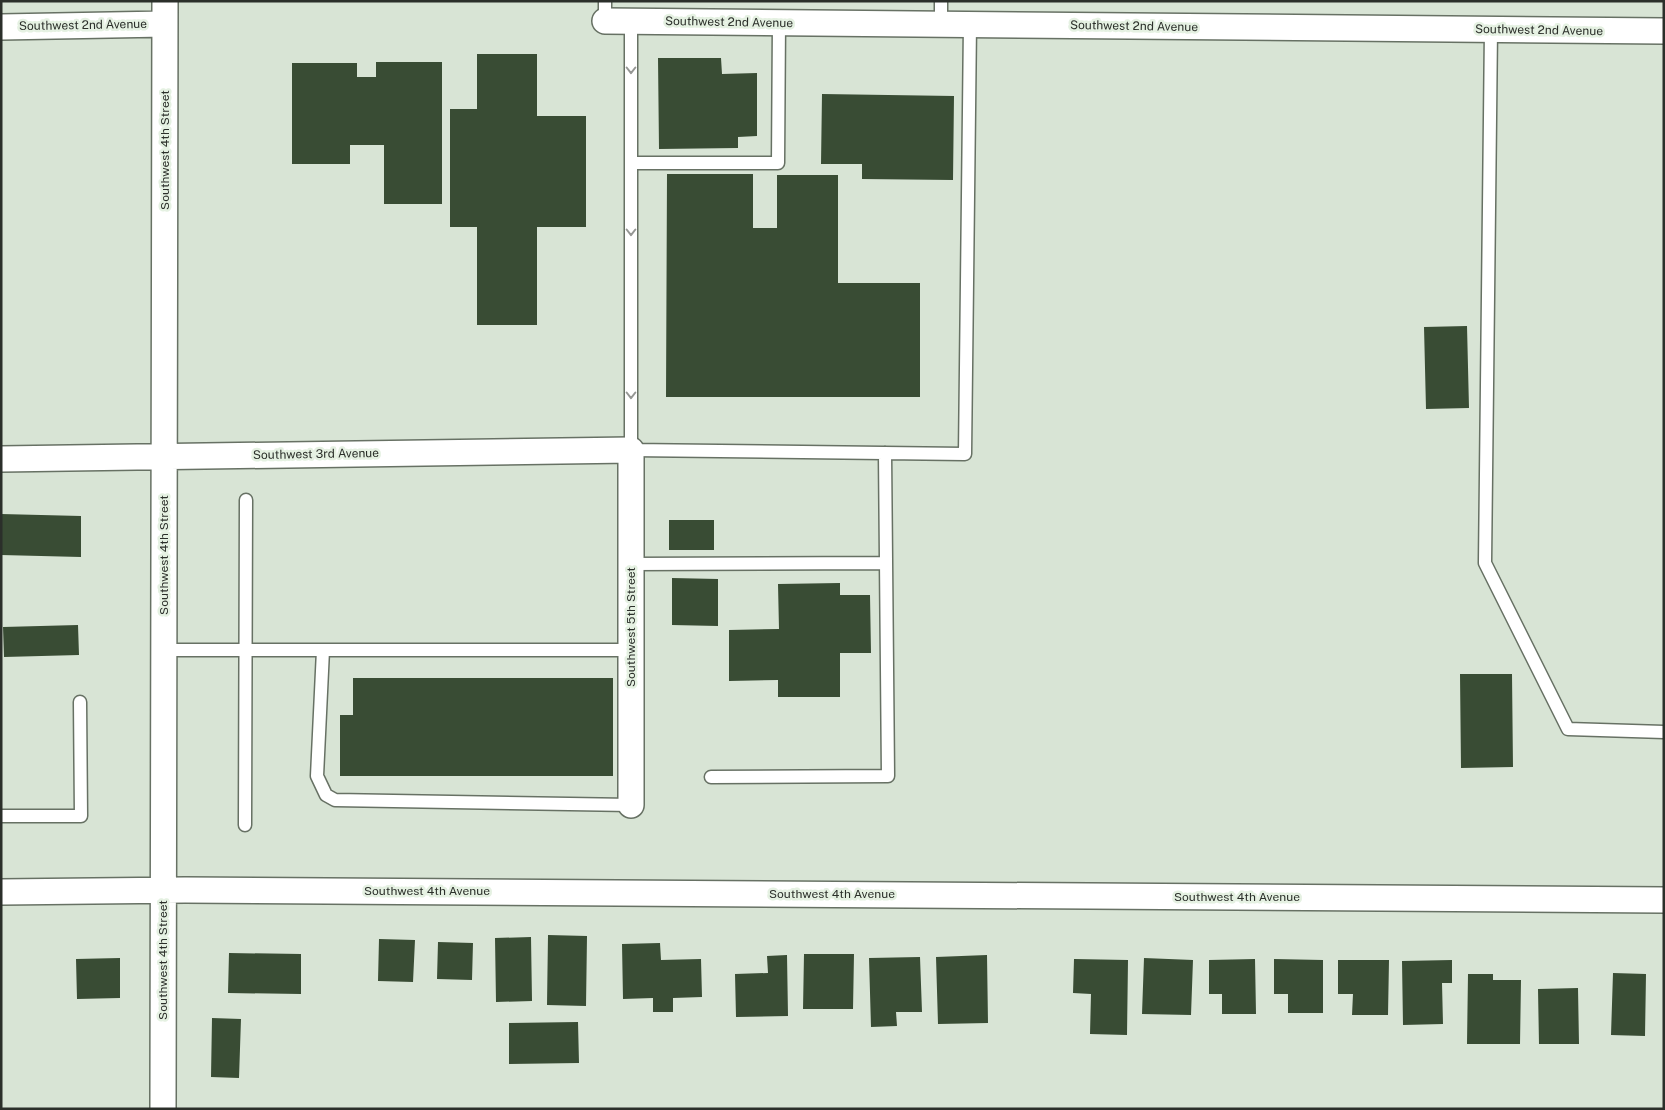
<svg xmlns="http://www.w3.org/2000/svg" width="1665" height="1110" viewBox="0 0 1665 1110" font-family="'Public Sans',sans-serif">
<rect width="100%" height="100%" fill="#d8e4d5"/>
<path fill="#394c34" d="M 477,54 L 537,54 L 537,116 L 586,116 L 586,227 L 537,227 L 537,325 L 477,325 L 477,227 L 450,227 L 450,109 L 477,109 Z
M 658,58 L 721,58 L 722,74 L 757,73 L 757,136 L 738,137 L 738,148 L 659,149 Z
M 376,62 L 442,62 L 442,204 L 384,204 L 384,145 L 350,145 L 350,164 L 292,164 L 292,63 L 357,63 L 357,77 L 376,77 Z
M 822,94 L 954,96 L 953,180 L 862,179 L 862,164 L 821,164 Z
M 667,174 L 753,174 L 753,228 L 777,228 L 777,175 L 838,175 L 838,283 L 920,283 L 920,397 L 666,397 Z
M 1467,326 L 1469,408 L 1426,409 L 1424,327 Z
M 1,514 L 81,516 L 81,557 L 1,555 Z
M 669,520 L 714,520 L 714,550 L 669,550 Z
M 672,578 L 718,579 L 718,626 L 672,625 Z
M 840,583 L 840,595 L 870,595 L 871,653 L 840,653 L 840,697 L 778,697 L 778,680 L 729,681 L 729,630 L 779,629 L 778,584 Z
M 78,625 L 79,655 L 4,657 L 3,627 Z
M 1460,674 L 1512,674 L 1513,767 L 1461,768 Z
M 353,678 L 613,678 L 613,776 L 340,776 L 340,715 L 353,715 Z
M 548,935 L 587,936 L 586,1006 L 547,1005 Z
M 531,937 L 532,1001 L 496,1002 L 495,938 Z
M 379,939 L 415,940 L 413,982 L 378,981 Z
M 438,942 L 473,943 L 472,980 L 437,979 Z
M 660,943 L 661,960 L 701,959 L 702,997 L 673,998 L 673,1012 L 653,1012 L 653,998 L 623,999 L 622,944 Z
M 229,953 L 301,954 L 301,994 L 228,993 Z
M 804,954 L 854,954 L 853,1009 L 803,1009 Z
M 787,955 L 788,1016 L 736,1017 L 735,974 L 768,973 L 767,956 Z
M 987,955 L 988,1023 L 938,1024 L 936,957 Z
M 920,957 L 922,1012 L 896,1012 L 897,1026 L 871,1027 L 869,958 Z
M 120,958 L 120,998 L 77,999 L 76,959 Z
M 1144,958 L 1193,960 L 1191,1015 L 1142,1014 Z
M 1074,959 L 1128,960 L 1127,1035 L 1090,1034 L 1091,994 L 1073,993 Z
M 1255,959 L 1256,1014 L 1222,1014 L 1222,994 L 1209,994 L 1209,960 Z
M 1274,959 L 1323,960 L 1323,1013 L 1288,1013 L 1288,994 L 1274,994 Z
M 1338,960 L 1389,960 L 1388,1015 L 1352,1015 L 1353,994 L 1338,994 Z
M 1452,960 L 1452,983 L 1442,983 L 1443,1024 L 1403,1025 L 1402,961 Z
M 1613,973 L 1646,974 L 1645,1036 L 1611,1035 Z
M 1468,974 L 1493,974 L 1493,980 L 1521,980 L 1520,1044 L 1467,1044 Z
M 1578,988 L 1579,1044 L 1539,1044 L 1538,989 Z
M 212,1018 L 241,1019 L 239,1078 L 211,1077 Z
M 578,1022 L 579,1063 L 509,1064 L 509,1023 Z"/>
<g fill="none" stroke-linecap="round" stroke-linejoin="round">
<g stroke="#677164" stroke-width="15">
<path id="service" d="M 605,21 L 605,1
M 631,21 L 631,450 L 965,454 L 970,24
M 941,24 L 941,1
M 1491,29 L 1485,563 L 1568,729 L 1664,732
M 631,163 L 778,163 L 779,22
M 631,564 L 886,563
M 164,650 L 631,650
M 323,650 L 317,776 L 326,795 L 335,800 L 631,805
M 711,777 L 888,776 L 885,453
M 1,816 L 81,816 L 80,702
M 245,825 L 246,500"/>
</g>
<g stroke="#677164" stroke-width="28">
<path id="minor" d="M 605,21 L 1664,31
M 1,27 L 165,24
M 1,459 L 631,450 L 631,805
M 1,892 L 185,890 L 1664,900
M 163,1109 L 165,1"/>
</g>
<use href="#service" stroke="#fff" stroke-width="12"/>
<use href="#minor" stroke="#fff" stroke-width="25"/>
</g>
<defs><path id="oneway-chevron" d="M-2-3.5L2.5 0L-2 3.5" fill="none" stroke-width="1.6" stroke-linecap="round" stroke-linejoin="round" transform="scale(1.25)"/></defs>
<g stroke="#959794">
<use href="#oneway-chevron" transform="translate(631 70) rotate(90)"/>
<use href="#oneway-chevron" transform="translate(631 232) rotate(90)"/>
<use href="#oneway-chevron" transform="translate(631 395) rotate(90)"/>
</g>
<g text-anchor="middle" stroke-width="5" stroke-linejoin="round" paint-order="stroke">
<g font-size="12" fill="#2b2f2a" stroke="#e5f1e2">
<text transform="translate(729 22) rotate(1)" y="4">Southwest 2nd Avenue</text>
<text transform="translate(83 25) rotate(-1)" y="4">Southwest 2nd Avenue</text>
<text transform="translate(1134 26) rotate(1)" y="4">Southwest 2nd Avenue</text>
<text transform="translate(1539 30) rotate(1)" y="4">Southwest 2nd Avenue</text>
<text transform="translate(165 150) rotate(-90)" y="4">Southwest 4th Street</text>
<text transform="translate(316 454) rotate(-1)" y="4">Southwest 3rd Avenue</text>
<text transform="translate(164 555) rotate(-90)" y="4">Southwest 4th Street</text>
<text transform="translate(631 627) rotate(-90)" y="4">Southwest 5th Street</text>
<text x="427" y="895">Southwest 4th Avenue</text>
<text x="832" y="898">Southwest 4th Avenue</text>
<text x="1237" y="901">Southwest 4th Avenue</text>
<text transform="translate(163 960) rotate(-90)" y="4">Southwest 4th Street</text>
</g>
</g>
<rect width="1665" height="1110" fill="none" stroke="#2b2f2a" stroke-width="5"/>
</svg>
